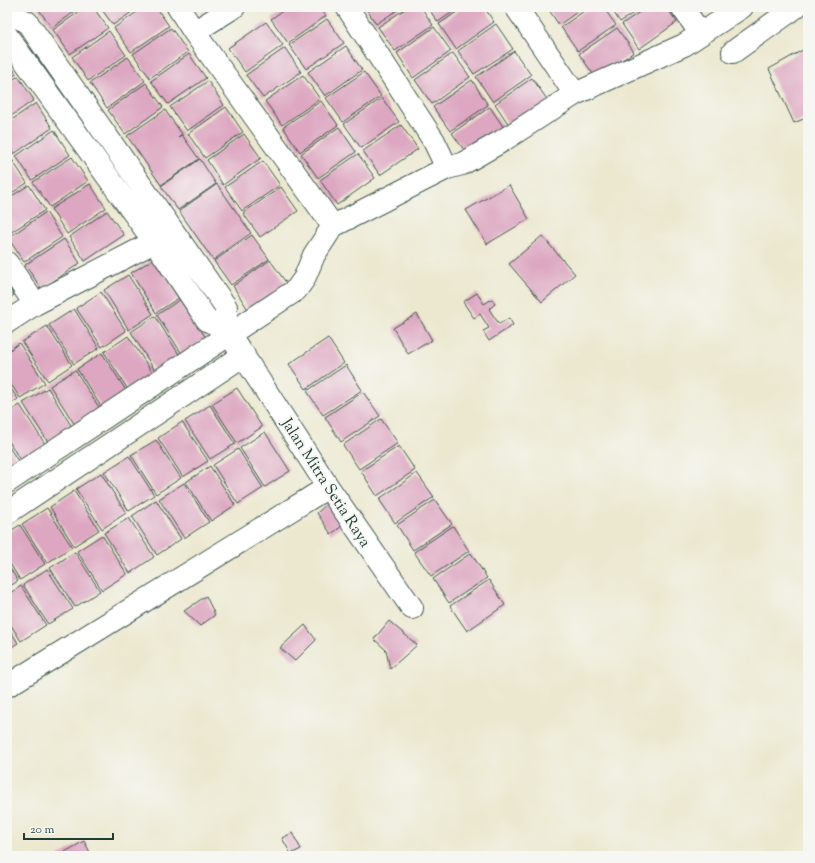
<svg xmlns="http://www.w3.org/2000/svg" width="815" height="863" viewBox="0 0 815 863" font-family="'Sorts Mill Goudy',serif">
<rect width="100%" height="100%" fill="#f6f6f2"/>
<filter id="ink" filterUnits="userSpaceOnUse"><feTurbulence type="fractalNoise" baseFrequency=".025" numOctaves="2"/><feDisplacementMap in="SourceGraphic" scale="8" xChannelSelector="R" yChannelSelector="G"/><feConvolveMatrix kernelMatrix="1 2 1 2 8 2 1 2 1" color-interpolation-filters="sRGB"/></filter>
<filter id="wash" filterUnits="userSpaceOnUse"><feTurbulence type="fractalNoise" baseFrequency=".012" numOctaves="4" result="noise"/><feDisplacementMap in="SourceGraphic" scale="16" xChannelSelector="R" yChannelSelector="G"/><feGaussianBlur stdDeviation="0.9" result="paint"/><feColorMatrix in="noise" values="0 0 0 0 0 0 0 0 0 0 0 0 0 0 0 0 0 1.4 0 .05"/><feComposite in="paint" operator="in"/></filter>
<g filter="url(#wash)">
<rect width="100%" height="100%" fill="#ece8d0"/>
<g id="blocks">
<path fill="#dda7c1" d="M 37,7 L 81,7 L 52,28 Z
M 86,7 L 93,7 L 108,28 L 70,54 L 53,30 Z
M 100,7 L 139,7 L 113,25 Z
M 144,7 L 156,7 L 169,26 L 131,52 L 114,28 Z
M 288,7 L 319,7 L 326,16 L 288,43 L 271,19 Z
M 365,7 L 402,7 L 376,24 Z
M 408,7 L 421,7 L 433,25 L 395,51 L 378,27 Z
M 427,7 L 460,7 L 438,22 Z
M 464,7 L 484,7 L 494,22 L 456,49 L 439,24 Z
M 547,7 L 584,7 L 559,25 Z
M 590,7 L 603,7 L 616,25 L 578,51 L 561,27 Z
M 610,7 L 642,7 L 620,22 Z
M 647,7 L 666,7 L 677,22 L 639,49 L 622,24 Z
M 327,19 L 344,43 L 306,69 L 289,45 Z
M 266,22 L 283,45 L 245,72 L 228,48 Z
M 496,24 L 513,49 L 474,74 L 458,51 Z
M 434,27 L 451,51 L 413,78 L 397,53 Z
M 171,28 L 188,52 L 150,78 L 133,54 Z
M 617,28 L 634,52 L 596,78 L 579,54 Z
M 109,31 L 126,55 L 88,81 L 72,57 Z
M 346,46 L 362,70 L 325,96 L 308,72 Z
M 808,47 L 808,117 L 794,123 L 769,69 Z
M 285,48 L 301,72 L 263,98 L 246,75 Z
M 514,51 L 531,75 L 493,102 L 476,77 Z
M 453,53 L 470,77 L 432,104 L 415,80 Z
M 189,54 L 206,78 L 168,104 L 151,81 Z
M 128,57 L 145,81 L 107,108 L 90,83 Z
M 7,59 L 16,74 L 7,80 Z
M 364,72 L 381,96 L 343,122 L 326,98 Z
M 303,75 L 320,99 L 282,125 L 265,101 Z
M 18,76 L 34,100 L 7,119 L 7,84 Z
M 532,78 L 549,102 L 511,128 L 495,104 Z
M 472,80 L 488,105 L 450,131 L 433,107 Z
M 208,81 L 224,105 L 187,131 L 170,107 Z
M 146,83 L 163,107 L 125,134 L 108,110 Z
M 382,98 L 399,122 L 361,148 L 344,124 Z
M 321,101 L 338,125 L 300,152 L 283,127 Z
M 36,103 L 52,128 L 14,154 L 7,143 L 7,123 Z
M 226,107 L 243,132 L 205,158 L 188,134 Z
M 490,107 L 506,131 L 469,157 L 452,133 Z
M 165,110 L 182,134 L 178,137 L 182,135 L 199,159 L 161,185 L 127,136 Z
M 401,125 L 418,149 L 380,175 L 363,151 Z
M 339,127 L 356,152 L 318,178 L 301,154 Z
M 54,130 L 70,155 L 32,180 L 16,156 Z
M 244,134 L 261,158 L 223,185 L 207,160 Z
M 358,154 L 375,178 L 337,205 L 320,180 Z
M 72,157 L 88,181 L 50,207 L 33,182 Z
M 11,158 L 27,183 L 7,196 L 7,161 Z
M 200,159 L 216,184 L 178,210 L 161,186 Z
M 263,161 L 280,185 L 242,211 L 225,187 Z
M 90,184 L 106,208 L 67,234 L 51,209 Z
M 217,184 L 251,233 L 213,260 L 179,211 Z
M 29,185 L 45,210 L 7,235 L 7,199 Z
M 509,185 L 529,219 L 487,244 L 466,210 Z
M 281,187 L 298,211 L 260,237 L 243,213 Z
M 107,211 L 124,235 L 85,261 L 69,237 Z
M 46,212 L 62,237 L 24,262 L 8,238 Z
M 252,235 L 269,259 L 231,285 L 214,261 Z
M 542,236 L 575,274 L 542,302 L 509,264 Z
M 64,239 L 80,263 L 42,289 L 25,265 Z
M 155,258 L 180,297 L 156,313 L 131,273 Z
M 270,260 L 287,284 L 249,311 L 233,286 Z
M 128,275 L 153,314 L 129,330 L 104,290 Z
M 7,285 L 14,295 L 7,300 Z
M 101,292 L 126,331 L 102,347 L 76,308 Z
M 477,293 L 484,304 L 492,299 L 495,304 L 489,309 L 499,324 L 509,318 L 513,325 L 489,341 L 483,331 L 489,328 L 480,314 L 474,318 L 463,302 Z
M 181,299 L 206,338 L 182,354 L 157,315 Z
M 74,309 L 99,348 L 74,364 L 49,325 Z
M 417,314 L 432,340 L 408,354 L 393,328 Z
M 155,316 L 180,356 L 155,371 L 131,332 Z
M 47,326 L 72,365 L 48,381 L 22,342 Z
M 128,336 L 154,375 L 129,391 L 104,352 Z
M 328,338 L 344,363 L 306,389 L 289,364 Z
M 19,343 L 45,383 L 20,398 L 7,378 L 7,352 Z
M 102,353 L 127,392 L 102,408 L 77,369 Z
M 346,365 L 362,390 L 323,415 L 307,391 Z
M 75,370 L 100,409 L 75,425 L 50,386 Z
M 7,383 L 18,399 L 7,406 Z
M 48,388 L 72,427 L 48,442 L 23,403 Z
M 237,388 L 262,427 L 237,443 L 212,404 Z
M 363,392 L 380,416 L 341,442 L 325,417 Z
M 20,405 L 45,444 L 20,460 L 7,438 L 7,413 Z
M 210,405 L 235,444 L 210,459 L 185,421 Z
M 381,419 L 398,443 L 359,469 L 343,445 Z
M 182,422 L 208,461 L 183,477 L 158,438 Z
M 265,432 L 290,471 L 265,487 L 240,448 Z
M 156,440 L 181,478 L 156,494 L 131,455 Z
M 7,444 L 18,461 L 7,468 Z
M 399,446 L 415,470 L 377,496 L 361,471 Z
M 238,449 L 263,488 L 238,504 L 213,465 Z
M 129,456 L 154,495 L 129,511 L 104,472 Z
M 210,466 L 235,505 L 211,521 L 186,482 Z
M 101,473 L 126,513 L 102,529 L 76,489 Z
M 417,473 L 434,497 L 395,523 L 379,499 Z
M 184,483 L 209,522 L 184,538 L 159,499 Z
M 74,491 L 99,530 L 74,546 L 50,507 Z
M 156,500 L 181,539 L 157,555 L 132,516 Z
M 435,500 L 452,524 L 413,550 L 397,525 Z
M 330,501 L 345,524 L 331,534 L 317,513 Z
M 47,508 L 72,547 L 47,563 L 22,524 Z
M 129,518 L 154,557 L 130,573 L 104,533 Z
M 20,525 L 45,564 L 20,580 L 7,559 L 7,533 Z
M 453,526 L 469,551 L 431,576 L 414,552 Z
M 102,535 L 127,574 L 102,590 L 77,551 Z
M 75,552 L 100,591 L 75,607 L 50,568 Z
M 471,553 L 487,578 L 449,603 L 433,579 Z
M 7,564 L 18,581 L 7,588 Z
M 47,569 L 73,609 L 48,624 L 23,585 Z
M 489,580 L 505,605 L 467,631 L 450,606 Z
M 21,586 L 46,625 L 21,641 L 7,619 L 7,595 Z
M 206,596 L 215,615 L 200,626 L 184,611 Z
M 389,621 L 417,645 L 390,669 L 386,650 L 374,639 Z
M 7,625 L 18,643 L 7,650 Z
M 305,625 L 316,640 L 295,661 L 280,648 Z
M 292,833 L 301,849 L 291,854 L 282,838 Z
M 84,841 L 92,856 L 58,856 Z"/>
</g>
</g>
<g filter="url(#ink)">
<use href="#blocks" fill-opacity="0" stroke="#3e574b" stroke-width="1"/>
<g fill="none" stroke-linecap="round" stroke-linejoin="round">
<g stroke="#3e574b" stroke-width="24">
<path id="minor" d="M 178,7 L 194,32 L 333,226 L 447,168 L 434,141 L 347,7
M 516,7 L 575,94
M 682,7 L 701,34
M 7,12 L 27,22 L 226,307 L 226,329
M 194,32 L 234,7
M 7,36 L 163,254 L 207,320 L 226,329 L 328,487 L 412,608
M 733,52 L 796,7
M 447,168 L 462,164 L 502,141 L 575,94 L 684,45 L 742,7
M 7,263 L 35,304
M 7,322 L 35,304 L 154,242
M 7,482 L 296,290 L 304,279 L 314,255 L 333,226
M 7,513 L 244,355
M 7,686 L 328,487"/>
</g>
<use href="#minor" stroke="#fff" stroke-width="22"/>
</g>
</g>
<g text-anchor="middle" stroke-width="4" stroke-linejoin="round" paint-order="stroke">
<g font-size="16" fill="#1f3d34" stroke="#f6f6f2">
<text transform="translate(327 482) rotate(57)" y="6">Jalan Mitra Setia Raya</text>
</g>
</g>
<rect width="815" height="863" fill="none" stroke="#f6f6f2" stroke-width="24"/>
<path d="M24 833v6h89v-6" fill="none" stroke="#1f3d34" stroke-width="2"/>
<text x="30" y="833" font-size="12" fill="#1f3d34" stroke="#f6f6f2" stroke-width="3" paint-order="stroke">20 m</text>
</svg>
